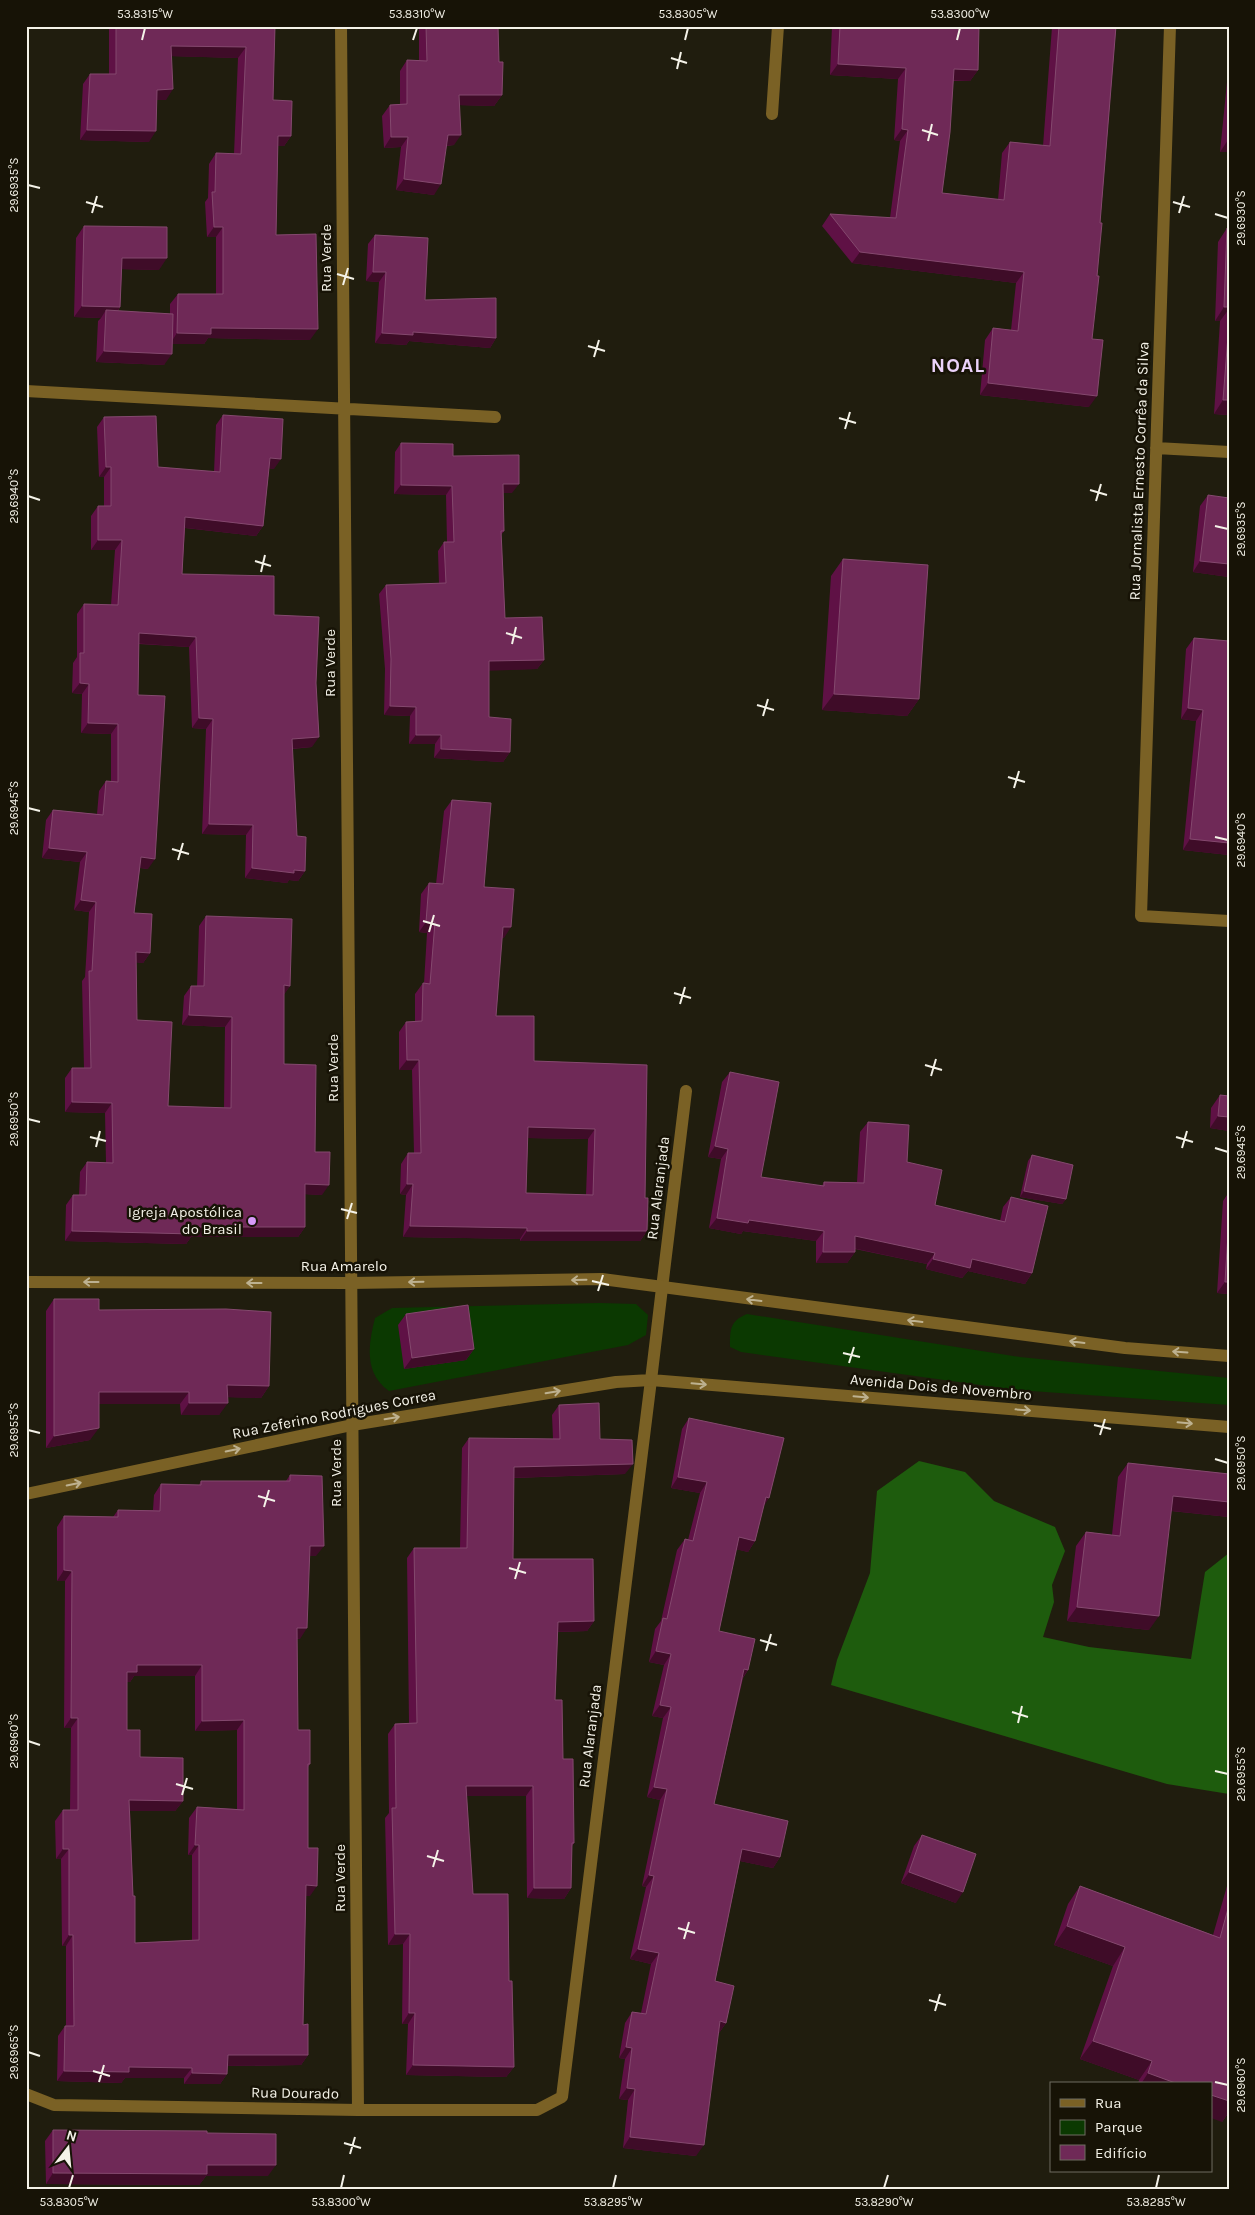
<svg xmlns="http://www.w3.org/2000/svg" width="1255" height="2215" viewBox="0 0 1255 2215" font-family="Karla,sans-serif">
<rect width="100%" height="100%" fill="#201d0e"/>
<path fill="#0b3901" d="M 599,1303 L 636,1304 L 648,1315 L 646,1335 L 628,1345 L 389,1391 C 364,1373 368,1345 375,1318 L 392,1308 Z
M 747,1314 L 1020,1357 L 1229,1378 L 1229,1405 L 1017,1390 L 741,1352 L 730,1347 C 730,1329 730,1321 747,1314 Z"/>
<path fill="#1e5c0d" d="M 919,1461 L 965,1472 L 994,1501 L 1055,1527 L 1065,1551 L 1052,1585 L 1054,1602 L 1043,1637 L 1089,1647 L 1191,1659 L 1205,1572 L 1229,1553 L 1229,1794 L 1167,1784 L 831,1685 L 837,1660 L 870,1573 L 877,1491 Z"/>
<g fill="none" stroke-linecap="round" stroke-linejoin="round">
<path stroke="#7a6125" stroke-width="12" d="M 341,26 L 358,2110
M 1170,26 L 1141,916 L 1229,921
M 772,114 L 778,26
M 26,391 L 495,417
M 1156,448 L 1229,452
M 662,1288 L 686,1091
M 26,2094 L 54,2105 L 358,2110 L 537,2110 L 562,2097 L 651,1380"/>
<path stroke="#7a6125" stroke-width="12" d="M 26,1282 L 351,1283 L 602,1279 L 1125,1348 L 1229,1356
M 651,1380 L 662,1288
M 26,1494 L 352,1425 L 616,1382 L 651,1380 L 1229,1427"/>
</g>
<path fill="#5f1145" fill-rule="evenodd" d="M 109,26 L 275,26 L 273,100 L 291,136 L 284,146 L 278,146 L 276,235 L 310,340 L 208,338 L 204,344 L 172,344 L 164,365 L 96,362 L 98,321 L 101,318 L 74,317 L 76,238 L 84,226 L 159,270 L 122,269 L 120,307 L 118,311 L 170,314 L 170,304 L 178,294 L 216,294 L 216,237 L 207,237 L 205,202 L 208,198 L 209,164 L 216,153 L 234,154 L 238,58 L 172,56 L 166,100 L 157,100 L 149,142 L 80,140 L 83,84 L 90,74 L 109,74 Z
M 419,26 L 498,26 L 499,62 L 502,95 L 494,106 L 460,105 L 454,145 L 446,146 L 434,195 L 396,190 L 401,147 L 384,148 L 382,116 L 390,105 L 400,104 L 400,71 L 407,60 L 419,60 Z
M 832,26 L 979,26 L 978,70 L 970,81 L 953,81 L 942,193 L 998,200 L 1002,153 L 1010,142 L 1043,146 L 1052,27 L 1044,26 L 1118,26 L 1116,28 L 1100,223 L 1092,339 L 1089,407 L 980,395 L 985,340 L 993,328 L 1011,330 L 1016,283 L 852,263 L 822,226 L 830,214 L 890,218 L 900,141 L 894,140 L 898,79 L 830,75 Z
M 1229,71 L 1229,152 L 1220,152 L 1228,72 Z
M 1227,228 L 1229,228 L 1229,415 L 1214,414 L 1220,321 L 1215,321 L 1218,242 Z
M 375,235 L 425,300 L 496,338 L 490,348 L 409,341 L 406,345 L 375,343 L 379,282 L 366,281 L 368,244 Z
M 223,415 L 274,469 L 269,468 L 263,526 L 256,536 L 185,528 L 182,574 L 274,615 L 312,747 L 292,749 L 297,836 L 305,871 L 298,881 L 289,880 L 287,883 L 245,878 L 246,835 L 202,834 L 206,729 L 192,728 L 189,647 L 139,644 L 138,695 L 148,869 L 140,868 L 134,913 L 150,953 L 143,963 L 136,962 L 137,1020 L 168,1106 L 224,1108 L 225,1027 L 182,1025 L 184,996 L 191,986 L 197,986 L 199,926 L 206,916 L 290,986 L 284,994 L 284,1064 L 315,1152 L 322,1195 L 305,1194 L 305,1227 L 298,1237 L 191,1237 L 186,1244 L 65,1241 L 66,1205 L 73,1195 L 79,1195 L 80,1172 L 87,1162 L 106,1163 L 105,1113 L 65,1112 L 65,1078 L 72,1068 L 84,1068 L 82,981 L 85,977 L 89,912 L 74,910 L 80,862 L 42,858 L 46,820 L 53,810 L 97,814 L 99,791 L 106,781 L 111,782 L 111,734 L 81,733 L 82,694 L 72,693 L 73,663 L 77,657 L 77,614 L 84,604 L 111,605 L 115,550 L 91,550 L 91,516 L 98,506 L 104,506 L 104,477 L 99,477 L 97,427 L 104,417 L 158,467 L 214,472 L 216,425 Z
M 401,443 L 453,456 L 512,493 L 503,493 L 504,531 L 501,535 L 505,618 L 544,660 L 537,669 L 489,670 L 489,717 L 510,752 L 503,762 L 434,758 L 435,744 L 409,744 L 410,716 L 384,715 L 385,669 L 379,594 L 386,585 L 439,584 L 438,551 L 444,542 L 447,542 L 446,495 L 394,494 L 395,452 Z
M 1208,495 L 1229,577 L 1193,572 L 1200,506 Z
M 843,559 L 919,699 L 907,716 L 822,710 L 831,576 Z
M 1194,638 L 1229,855 L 1183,850 L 1196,721 L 1181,719 L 1186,649 Z
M 452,800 L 504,938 L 502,938 L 496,1016 L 534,1061 L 647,1065 L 645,1198 L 647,1231 L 640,1241 L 520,1241 L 520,1239 L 403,1237 L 406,1195 L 400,1194 L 401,1164 L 408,1153 L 414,1153 L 412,1070 L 399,1070 L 399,1032 L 406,1022 L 415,1022 L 415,994 L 423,983 L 424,983 L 427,933 L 419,932 L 421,894 L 429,883 L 436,884 L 444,811 ZM 528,1138 L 588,1139 L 586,1195 L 526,1193 Z
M 730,1072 L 761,1177 L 822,1186 L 824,1182 L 857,1182 L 860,1132 L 868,1122 L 907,1162 L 935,1205 L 1000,1221 L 1003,1207 L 1011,1197 L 1032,1273 L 1025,1284 L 968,1271 L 962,1278 L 926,1269 L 927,1264 L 855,1249 L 855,1252 L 847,1263 L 816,1263 L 816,1241 L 743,1231 L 741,1234 L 709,1228 L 721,1159 L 708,1157 L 722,1082 Z
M 1220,1095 L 1229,1096 L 1229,1131 L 1210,1128 L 1211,1108 Z
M 1032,1155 L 1066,1199 L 1062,1204 L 1020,1197 L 1028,1161 Z
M 1229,1192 L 1229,1294 L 1217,1293 L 1223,1201 Z
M 54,1299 L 99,1310 L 269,1386 L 261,1398 L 228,1397 L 219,1415 L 181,1415 L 180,1404 L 99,1404 L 90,1440 L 46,1448 L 46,1311 Z
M 406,1314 L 474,1349 L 466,1360 L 404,1369 L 398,1325 Z
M 559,1405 L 600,1439 L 625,1474 L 514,1478 L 513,1559 L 594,1621 L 587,1631 L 558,1632 L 555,1700 L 574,1843 L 572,1846 L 571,1888 L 564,1899 L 527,1898 L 526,1796 L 466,1796 L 473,1894 L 509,1981 L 514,2067 L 506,2077 L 406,2075 L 408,2024 L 402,2024 L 403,1944 L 388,1945 L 385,1818 L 389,1813 L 388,1734 L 395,1724 L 409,1723 L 407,1558 L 414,1548 L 460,1548 L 462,1448 L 469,1438 L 553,1439 L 552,1415 Z
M 689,1418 L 764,1505 L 755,1541 L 748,1552 L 736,1549 L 719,1631 L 748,1670 L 743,1678 L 714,1804 L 780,1857 L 773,1868 L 740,1861 L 715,1981 L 726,2023 L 719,2033 L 718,2033 L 696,2156 L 623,2148 L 628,2100 L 619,2099 L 625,2059 L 619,2058 L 625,2023 L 632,2012 L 641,2013 L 651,1964 L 630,1959 L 646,1887 L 642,1886 L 660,1800 L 647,1797 L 663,1718 L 652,1716 L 664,1665 L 649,1662 L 655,1629 L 661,1621 L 677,1550 L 685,1539 L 688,1540 L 700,1493 L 671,1488 L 682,1429 Z
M 1128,1463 L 1229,1474 L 1229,1517 L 1171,1511 L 1149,1630 L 1067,1621 L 1076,1546 L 1086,1532 L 1112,1535 L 1118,1477 Z
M 290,1475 L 316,1556 L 310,1556 L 300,1639 L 297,1639 L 298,1730 L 310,1764 L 308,1767 L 308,1848 L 310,1896 L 306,1896 L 303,2025 L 308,2055 L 301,2065 L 227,2066 L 227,2074 L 220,2084 L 184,2084 L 184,2078 L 125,2078 L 121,2083 L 57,2081 L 58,2036 L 65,2026 L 66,2026 L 66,1946 L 62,1946 L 61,1859 L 56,1859 L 55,1821 L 63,1810 L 70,1810 L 71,1728 L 64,1728 L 65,1581 L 57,1581 L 57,1527 L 64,1516 L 113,1517 L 118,1510 L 153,1510 L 154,1495 L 161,1484 L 199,1485 L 201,1481 L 286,1481 ZM 134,1676 L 195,1676 L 195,1731 L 237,1730 L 237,1809 L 197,1807 L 189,1818 L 188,1855 L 192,1855 L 192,1940 L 135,1943 L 130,1811 L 175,1811 L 183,1801 L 140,1757 L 127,1730 L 127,1682 L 130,1682 Z
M 922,1835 L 956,1903 L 901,1883 L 914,1846 Z
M 1229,1879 L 1229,2112 L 1222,2122 L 1211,2084 L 1138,2084 L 1139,2080 L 1080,2059 L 1113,1966 L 1054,1945 L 1068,1904 L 1080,1886 L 1213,1935 Z
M 53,2130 L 207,2133 L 268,2176 L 206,2176 L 199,2185 L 46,2184 L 45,2141 Z"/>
<path fill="#3f0c28" d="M 171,46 L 246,47 L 238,58 L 164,56 Z
M 838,64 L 906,68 L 898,79 L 830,75 Z
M 954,69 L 978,70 L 970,81 L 946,80 Z
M 173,89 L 166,100 L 150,100 L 157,90 Z
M 459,95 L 502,95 L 494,106 L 452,105 Z
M 902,129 L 908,130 L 900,141 L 894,140 Z
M 87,130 L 156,131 L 149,142 L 80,140 Z
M 448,135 L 461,135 L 454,145 L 440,146 Z
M 278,136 L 291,136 L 284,146 L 271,146 Z
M 391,137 L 408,137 L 401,147 L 384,148 Z
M 1228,140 L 1229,141 L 1229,152 L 1220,152 Z
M 404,179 L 441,184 L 434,195 L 396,190 Z
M 214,227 L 223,227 L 216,237 L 207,237 Z
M 860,252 L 1024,272 L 1016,283 L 852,263 Z
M 122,258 L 167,258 L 159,270 L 115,269 Z
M 373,272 L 386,272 L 379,282 L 366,281 Z
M 82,306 L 120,307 L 113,318 L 106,310 L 101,318 L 74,317 Z
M 1224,307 L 1229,307 L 1229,309 L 1220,321 L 1215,321 Z
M 211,328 L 318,329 L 310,340 L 208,338 L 204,344 L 170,344 L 177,333 Z
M 413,332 L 496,338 L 490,348 L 409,341 L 406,345 L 375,343 L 382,333 Z
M 104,351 L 172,354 L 164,365 L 96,362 Z
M 988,383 L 1097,396 L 1089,407 L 980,395 Z
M 1223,400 L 1229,400 L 1229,415 L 1214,414 Z
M 270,458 L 281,459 L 274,469 L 263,468 Z
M 106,467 L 111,467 L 104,477 L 99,477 Z
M 503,484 L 519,484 L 512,493 L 496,493 Z
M 401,485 L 452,486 L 446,495 L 394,494 Z
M 185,517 L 263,526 L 256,536 L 178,527 Z
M 98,540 L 122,540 L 115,550 L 91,550 Z
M 1200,561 L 1229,564 L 1229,577 L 1193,572 Z
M 139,633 L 196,637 L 189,647 L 132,643 Z
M 544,660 L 537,669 L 483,671 L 489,661 Z
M 80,683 L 89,684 L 82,694 L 72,693 Z
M 834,694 L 919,699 L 907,716 L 822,710 Z
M 390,706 L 416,707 L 410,716 L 384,715 Z
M 1188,708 L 1203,710 L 1196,721 L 1181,719 Z
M 199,718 L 213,719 L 206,729 L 192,728 Z
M 88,723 L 118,724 L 111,734 L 81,733 Z
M 416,735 L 441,735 L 435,744 L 409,744 Z
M 319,737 L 312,747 L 285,749 L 292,739 Z
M 441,749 L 510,752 L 503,762 L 434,758 Z
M 209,824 L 253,825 L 246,835 L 202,834 Z
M 1190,839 L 1229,843 L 1229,855 L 1183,850 Z
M 49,848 L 87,852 L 80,862 L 42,858 Z
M 141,857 L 155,859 L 148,869 L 134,867 Z
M 252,868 L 294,870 L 305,871 L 298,881 L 289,880 L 287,883 L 245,878 Z
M 81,900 L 96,902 L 89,912 L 74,910 Z
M 426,922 L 435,922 L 427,933 L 419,932 Z
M 503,927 L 511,927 L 504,938 L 495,937 Z
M 136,952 L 150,953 L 143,963 L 129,962 Z
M 284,985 L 290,986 L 283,996 Z
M 189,1015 L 232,1017 L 225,1027 L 182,1025 Z
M 407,1060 L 419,1060 L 412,1070 L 399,1070 Z
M 72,1102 L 112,1103 L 105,1113 L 65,1112 Z
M 1218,1116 L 1229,1117 L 1229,1131 L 1210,1128 Z
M 528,1127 L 595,1129 L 588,1139 L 521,1138 Z
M 715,1146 L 728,1149 L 721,1159 L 708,1157 Z
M 305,1184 L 329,1185 L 322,1195 L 298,1194 Z
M 407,1184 L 413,1184 L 406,1195 L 400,1194 Z
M 1024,1191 L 1066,1199 L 1062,1204 L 1020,1197 Z
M 717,1218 L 749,1220 L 824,1231 L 816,1241 L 743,1231 L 741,1234 L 709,1228 Z
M 410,1226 L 527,1228 L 520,1239 L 403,1237 Z
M 193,1227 L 305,1227 L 298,1237 L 191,1237 L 186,1244 L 65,1241 L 72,1231 Z
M 527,1231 L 647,1231 L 640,1241 L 520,1241 Z
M 855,1236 L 935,1253 L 927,1264 L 848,1247 Z
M 823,1252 L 855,1252 L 847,1263 L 816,1263 Z
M 933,1259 L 972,1259 L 1032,1273 L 1025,1284 L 968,1271 L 962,1278 L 926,1269 Z
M 1225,1282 L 1229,1282 L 1229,1294 L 1217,1293 Z
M 474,1349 L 466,1360 L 404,1369 L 412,1358 Z
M 227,1385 L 269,1386 L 261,1398 L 219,1397 Z
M 99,1392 L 189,1392 L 180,1404 L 91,1404 Z
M 189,1403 L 228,1403 L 219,1415 L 181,1415 Z
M 99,1428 L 90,1440 L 46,1448 L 54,1436 Z
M 633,1464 L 625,1474 L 507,1478 L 514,1467 Z
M 678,1477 L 707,1482 L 700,1493 L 671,1488 Z
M 1173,1496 L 1229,1502 L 1229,1517 L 1163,1510 Z
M 766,1497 L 769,1498 L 762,1509 Z
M 739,1537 L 755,1541 L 748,1552 L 731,1548 Z
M 310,1546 L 324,1546 L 316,1556 L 303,1556 Z
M 64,1570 L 72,1571 L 65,1581 L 57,1581 Z
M 1077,1607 L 1159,1616 L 1149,1630 L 1067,1621 Z
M 594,1621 L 587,1631 L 551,1632 L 558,1622 Z
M 297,1628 L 307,1628 L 300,1639 L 290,1638 Z
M 656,1651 L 671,1654 L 664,1665 L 649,1662 Z
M 137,1665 L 202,1665 L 195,1676 L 134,1676 L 130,1682 L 120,1682 L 127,1672 Z
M 744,1669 L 748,1670 L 740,1681 Z
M 660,1705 L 671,1707 L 663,1718 L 652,1716 Z
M 71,1718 L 78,1718 L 71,1728 L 64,1728 Z
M 244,1720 L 237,1730 L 195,1731 L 202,1721 Z
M 466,1786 L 533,1786 L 526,1796 L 458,1796 Z
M 654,1787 L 667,1789 L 660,1800 L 647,1797 Z
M 129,1800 L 183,1801 L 175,1811 L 122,1811 Z
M 195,1845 L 199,1845 L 192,1855 L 188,1855 Z
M 63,1849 L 69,1849 L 61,1859 L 56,1859 Z
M 742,1849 L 780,1857 L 773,1868 L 735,1860 Z
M 909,1872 L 963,1892 L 956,1903 L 901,1883 Z
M 649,1875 L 654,1876 L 646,1887 L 642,1886 Z
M 306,1885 L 317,1886 L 310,1896 L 299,1896 Z
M 534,1888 L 571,1888 L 564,1899 L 527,1898 Z
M 1067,1926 L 1125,1947 L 1113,1966 L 1054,1945 Z
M 395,1934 L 410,1934 L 403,1944 L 388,1945 Z
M 69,1935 L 73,1935 L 66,1946 L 62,1946 Z
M 638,1949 L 659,1953 L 651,1964 L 630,1959 Z
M 409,2013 L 415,2013 L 408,2024 L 402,2024 Z
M 720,2021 L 726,2023 L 719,2033 L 712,2032 Z
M 1093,2041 L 1152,2061 L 1139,2080 L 1080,2059 Z
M 626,2047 L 632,2048 L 625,2059 L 619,2058 Z
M 228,2055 L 308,2055 L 301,2065 L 220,2066 Z
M 413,2065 L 514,2067 L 506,2077 L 406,2075 Z
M 129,2067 L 192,2068 L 184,2078 L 125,2078 L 121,2083 L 57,2081 L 64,2071 Z
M 192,2073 L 227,2074 L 220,2084 L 184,2084 Z
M 1148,2073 L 1178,2084 L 1141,2084 Z
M 627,2088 L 635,2089 L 628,2100 L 619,2099 Z
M 1211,2095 L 1229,2101 L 1229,2112 L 1222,2122 L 1211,2118 Z
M 630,2137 L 704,2145 L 696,2156 L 623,2148 Z
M 207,2165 L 276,2165 L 268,2176 L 206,2176 L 199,2185 L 46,2184 L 53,2173 Z"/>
<path fill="#6f2957" stroke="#84496e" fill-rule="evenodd" d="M 116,26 L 275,26 L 273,100 L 292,101 L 291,136 L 278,136 L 276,235 L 316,234 L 318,329 L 211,328 L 211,334 L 177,333 L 178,294 L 223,294 L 223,227 L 214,227 L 212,192 L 215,192 L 216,153 L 241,154 L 246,47 L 171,46 L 173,89 L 157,90 L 156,131 L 87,130 L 90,74 L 116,74 Z
M 426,26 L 498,26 L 499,62 L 503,62 L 502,95 L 459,95 L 461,135 L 448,135 L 441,184 L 404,179 L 408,137 L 391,137 L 390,105 L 407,104 L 407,60 L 427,61 Z
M 840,26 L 979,26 L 978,70 L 954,69 L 950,132 L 942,193 L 1004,200 L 1010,142 L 1050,146 L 1059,26 L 1116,26 L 1100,223 L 1102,223 L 1097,276 L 1099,276 L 1092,339 L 1103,340 L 1097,396 L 988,383 L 993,328 L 1018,331 L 1024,272 L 860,252 L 830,214 L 896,218 L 908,130 L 902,129 L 906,68 L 838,64 Z
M 84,226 L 167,227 L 167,258 L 122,258 L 120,307 L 82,306 Z
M 1227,228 L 1229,228 L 1229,307 L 1224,307 Z
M 375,235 L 428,238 L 425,300 L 496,298 L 496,338 L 413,332 L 413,335 L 382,333 L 386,272 L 373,272 Z
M 106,310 L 173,314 L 172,354 L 104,351 Z
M 1229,323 L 1229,400 L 1223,400 Z
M 223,415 L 283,419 L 281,459 L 270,458 L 263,526 L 185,517 L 182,574 L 274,576 L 274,615 L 319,617 L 316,683 L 319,737 L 292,739 L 297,836 L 306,837 L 305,871 L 294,870 L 294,873 L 252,868 L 253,825 L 209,824 L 213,719 L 199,718 L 196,637 L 139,633 L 138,695 L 165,696 L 155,859 L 141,857 L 134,913 L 152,914 L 150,953 L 136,952 L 137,1020 L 172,1022 L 168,1106 L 231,1108 L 232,1017 L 189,1015 L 191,986 L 204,986 L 206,916 L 292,919 L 290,986 L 284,985 L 284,1064 L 316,1065 L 315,1152 L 330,1152 L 329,1185 L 305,1184 L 305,1227 L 193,1227 L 193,1234 L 72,1231 L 73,1195 L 86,1195 L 87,1162 L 113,1163 L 112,1103 L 72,1102 L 72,1068 L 91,1068 L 89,971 L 92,971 L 96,902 L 81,900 L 87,852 L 49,848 L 53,810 L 103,815 L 106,781 L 118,782 L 118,724 L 88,723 L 89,684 L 80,683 L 80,653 L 84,653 L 84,604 L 118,605 L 122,540 L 98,540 L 98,506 L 111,506 L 111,467 L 106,467 L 104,417 L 156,416 L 158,467 L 220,472 Z
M 401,443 L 453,444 L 453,456 L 519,455 L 519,484 L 503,484 L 504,531 L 501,531 L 505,618 L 542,617 L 544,660 L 489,661 L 489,717 L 511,719 L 510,752 L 441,749 L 441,735 L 416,735 L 416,707 L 390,706 L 391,659 L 386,585 L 446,583 L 444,542 L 454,542 L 452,486 L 401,485 Z
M 1208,495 L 1229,498 L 1229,564 L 1200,561 Z
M 843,559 L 928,565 L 919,699 L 834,694 Z
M 1194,638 L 1229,641 L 1229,843 L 1190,839 L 1203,710 L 1188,708 Z
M 452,800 L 491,803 L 484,887 L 514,889 L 511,927 L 503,927 L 496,1016 L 534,1016 L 534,1061 L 647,1065 L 645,1198 L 648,1198 L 647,1231 L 527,1231 L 527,1228 L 410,1226 L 413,1184 L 407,1184 L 408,1153 L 421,1153 L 419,1060 L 407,1060 L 406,1022 L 422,1021 L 423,983 L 430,984 L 435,922 L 426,922 L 429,883 L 443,884 ZM 528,1127 L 595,1129 L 593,1195 L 526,1193 Z
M 730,1072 L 779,1082 L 761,1177 L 824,1186 L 824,1182 L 864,1183 L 868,1122 L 909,1125 L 907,1162 L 942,1170 L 935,1205 L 1005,1222 L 1011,1197 L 1048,1206 L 1032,1273 L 972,1259 L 970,1268 L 933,1259 L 935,1253 L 855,1236 L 855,1252 L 823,1252 L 824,1231 L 749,1220 L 748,1223 L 717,1218 L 728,1149 L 715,1146 Z
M 1220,1095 L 1229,1096 L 1229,1117 L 1218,1116 Z
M 1032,1155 L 1073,1165 L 1066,1199 L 1024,1191 Z
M 1229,1218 L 1229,1282 L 1225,1282 Z
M 54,1299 L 99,1299 L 99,1310 L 226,1309 L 271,1312 L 269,1386 L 227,1385 L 228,1403 L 189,1403 L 189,1392 L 99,1392 L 99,1428 L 54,1436 Z
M 468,1305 L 474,1349 L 412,1358 L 406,1314 Z
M 599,1403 L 600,1439 L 632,1440 L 633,1464 L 514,1467 L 513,1559 L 593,1559 L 594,1621 L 558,1622 L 555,1700 L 562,1700 L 563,1759 L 573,1759 L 574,1843 L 572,1843 L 571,1888 L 534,1888 L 533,1786 L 466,1786 L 473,1894 L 508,1894 L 509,1981 L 512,1981 L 514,2067 L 413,2065 L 415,2013 L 409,2013 L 410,1934 L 395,1934 L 392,1808 L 396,1808 L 395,1724 L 417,1723 L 414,1548 L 467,1548 L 469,1438 L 560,1439 L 559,1405 Z
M 689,1418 L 784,1438 L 769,1498 L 766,1497 L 755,1541 L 739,1537 L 719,1631 L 755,1639 L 748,1670 L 744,1669 L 714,1804 L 788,1821 L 780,1857 L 742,1849 L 715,1981 L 734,1986 L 726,2023 L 720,2021 L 704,2145 L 630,2137 L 635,2089 L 627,2088 L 632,2048 L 626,2047 L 632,2012 L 646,2014 L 659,1953 L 638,1949 L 654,1876 L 649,1875 L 667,1789 L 654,1787 L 671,1707 L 660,1705 L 671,1654 L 656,1651 L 663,1618 L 667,1619 L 685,1539 L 693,1541 L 707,1482 L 678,1477 Z
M 1128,1463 L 1229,1474 L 1229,1502 L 1173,1496 L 1159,1616 L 1077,1607 L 1086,1532 L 1120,1536 Z
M 290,1475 L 322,1476 L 324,1546 L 310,1546 L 307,1628 L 297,1628 L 298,1730 L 310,1730 L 310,1764 L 308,1764 L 308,1848 L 318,1848 L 317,1886 L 306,1885 L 303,2025 L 308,2024 L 308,2055 L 228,2055 L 227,2074 L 192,2073 L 192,2068 L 129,2067 L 129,2072 L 64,2071 L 65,2026 L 74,2026 L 73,1935 L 69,1935 L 69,1849 L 63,1849 L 63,1810 L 78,1810 L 78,1718 L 71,1718 L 72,1571 L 64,1570 L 64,1516 L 118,1517 L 118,1510 L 160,1511 L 161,1484 L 201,1485 L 201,1481 L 290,1481 ZM 137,1665 L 202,1665 L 202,1721 L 244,1720 L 244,1810 L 197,1807 L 195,1845 L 199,1845 L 199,1940 L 135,1943 L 135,1896 L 133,1896 L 129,1800 L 183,1801 L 183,1758 L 140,1757 L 140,1730 L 127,1730 L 127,1672 L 137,1672 Z
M 922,1835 L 976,1854 L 963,1892 L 909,1872 Z
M 1080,1886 L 1220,1938 L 1229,1905 L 1229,2101 L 1211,2095 L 1211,2084 L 1178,2084 L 1148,2073 L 1152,2061 L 1093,2041 L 1125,1947 L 1067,1926 Z
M 53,2130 L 207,2131 L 207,2133 L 276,2134 L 276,2165 L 207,2165 L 207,2174 L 53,2173 Z"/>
<defs><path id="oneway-shaft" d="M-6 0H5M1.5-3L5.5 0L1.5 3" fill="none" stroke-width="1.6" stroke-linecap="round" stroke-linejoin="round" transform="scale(1.25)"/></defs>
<g stroke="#bdb190">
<use href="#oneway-shaft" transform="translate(579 1280) rotate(179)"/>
<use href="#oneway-shaft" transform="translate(91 1282) rotate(-180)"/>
<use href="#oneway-shaft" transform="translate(416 1282) rotate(179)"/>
<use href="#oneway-shaft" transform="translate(254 1283) rotate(-180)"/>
<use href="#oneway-shaft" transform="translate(754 1300) rotate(-173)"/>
<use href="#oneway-shaft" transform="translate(915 1321) rotate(-173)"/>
<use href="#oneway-shaft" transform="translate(1077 1342) rotate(-173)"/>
<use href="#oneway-shaft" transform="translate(1180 1352) rotate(-176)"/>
<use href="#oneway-shaft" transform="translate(699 1384) rotate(5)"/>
<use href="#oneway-shaft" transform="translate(553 1392) rotate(-9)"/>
<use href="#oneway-shaft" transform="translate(861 1397) rotate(5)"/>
<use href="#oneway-shaft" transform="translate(1023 1410) rotate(5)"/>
<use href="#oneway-shaft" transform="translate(392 1418) rotate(-9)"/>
<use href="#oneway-shaft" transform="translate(1185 1423) rotate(5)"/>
<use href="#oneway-shaft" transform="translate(233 1450) rotate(-12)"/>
<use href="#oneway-shaft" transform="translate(74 1484) rotate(-12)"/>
</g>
<path fill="none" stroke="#f4f2e8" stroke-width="2" d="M 142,40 L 145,28M 413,40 L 417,28M 685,40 L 688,28M 957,40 L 960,28M 671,58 L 687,63M 677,69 L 681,52M 922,130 L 938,135M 928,141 L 932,124M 28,185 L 40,188M 86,202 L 103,207M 1173,202 L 1190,207M 92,213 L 97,196M 1179,213 L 1184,196M 1215,214 L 1228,218M 337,274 L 354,279M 343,285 L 348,268M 588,346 L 605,351M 594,357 L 599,340M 839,418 L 856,423M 845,429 L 850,412M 1090,490 L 1107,495M 28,496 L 40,500M 1096,501 L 1101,484M 1215,526 L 1228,529M 255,561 L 271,566M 261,572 L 265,555M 506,633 L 522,638M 512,644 L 516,627M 757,705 L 774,710M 763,716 L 768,699M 1008,777 L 1025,782M 1014,788 L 1019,771M 28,808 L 40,811M 1215,837 L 1228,840M 172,849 L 189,854M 178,860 L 183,843M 423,921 L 440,926M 429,932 L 434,915M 674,993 L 691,998M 680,1004 L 685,987M 925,1065 L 942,1070M 931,1076 L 936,1059M 28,1119 L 40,1122M 90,1137 L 106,1141M 1176,1137 L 1193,1142M 96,1147 L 100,1131M 1182,1148 L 1187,1131M 1215,1148 L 1228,1152M 341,1209 L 357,1213M 347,1219 L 352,1203M 592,1281 L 609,1285M 598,1291 L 603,1275M 843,1353 L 860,1357M 849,1363 L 854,1347M 1094,1425 L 1111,1429M 28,1430 L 40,1433M 1100,1435 L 1105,1419M 1215,1459 L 1228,1463M 258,1496 L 275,1501M 264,1507 L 269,1490M 509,1568 L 526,1573M 515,1579 L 520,1562M 760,1640 L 777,1645M 766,1651 L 771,1634M 1012,1712 L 1028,1717M 1018,1723 L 1022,1706M 28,1741 L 40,1745M 1215,1771 L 1228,1774M 176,1784 L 193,1789M 182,1795 L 187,1778M 427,1856 L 444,1861M 433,1867 L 438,1850M 678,1928 L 695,1933M 684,1939 L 689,1922M 929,2000 L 946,2005M 935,2011 L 940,1994M 28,2052 L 40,2056M 93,2071 L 110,2076M 99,2082 L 104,2065M 1215,2082 L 1228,2085M 344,2143 L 361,2148M 350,2154 L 355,2137M 69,2188 L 73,2175M 341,2188 L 344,2175M 613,2188 L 616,2175M 884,2188 L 888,2175M 1156,2188 L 1159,2175"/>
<circle fill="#d79bf9" stroke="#171306" stroke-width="2" cx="252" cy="1221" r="5"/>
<g text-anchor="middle" stroke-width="5" stroke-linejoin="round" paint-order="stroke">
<g font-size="15" fill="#f4f2e8" stroke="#171306">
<text transform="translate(326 258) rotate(-90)" y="5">Rua Verde</text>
<text transform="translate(1139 471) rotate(-88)" y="5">Rua Jornalista Ernesto Corrêa da Silva</text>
<text transform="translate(330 663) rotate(-90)" y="5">Rua Verde</text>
<text transform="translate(333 1068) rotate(-90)" y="5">Rua Verde</text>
<text transform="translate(658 1188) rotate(-83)" y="5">Rua Alaranjada</text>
<text x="344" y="1271">Rua Amarelo</text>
<text transform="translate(941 1387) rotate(5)" y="5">Avenida Dois de Novembro</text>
<text transform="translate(334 1414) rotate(-11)" y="5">Rua Zeferino Rodrigues Correa</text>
<text transform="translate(336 1473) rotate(-90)" y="5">Rua Verde</text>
<text transform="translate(590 1736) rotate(-83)" y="5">Rua Alaranjada</text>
<text transform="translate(340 1878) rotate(-90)" y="5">Rua Verde</text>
<text transform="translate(295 2093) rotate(1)" y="5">Rua Dourado</text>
</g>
<g font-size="15" fill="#f4f2e8" stroke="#171306" text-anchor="end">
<text x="242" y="1217">Igreja Apostólica<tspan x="242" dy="17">do Brasil</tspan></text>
</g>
<g font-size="20" font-weight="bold" letter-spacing="1" fill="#ecd3fb" stroke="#171306">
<text x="958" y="372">NOAL</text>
</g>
</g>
<rect width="1255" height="2215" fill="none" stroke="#171306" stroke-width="55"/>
<rect x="1050" y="2082" width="162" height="90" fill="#171306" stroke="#6f6c60"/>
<rect x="1060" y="2099" width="25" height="8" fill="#7a6125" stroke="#6f6c60"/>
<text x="1095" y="2108" font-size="15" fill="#f4f2e8">Rua</text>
<rect x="1060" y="2120" width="25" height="15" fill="#0b3901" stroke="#6f6c60"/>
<text x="1095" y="2132" font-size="15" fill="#f4f2e8">Parque</text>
<rect x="1060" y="2145" width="25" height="15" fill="#6f2957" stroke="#6f6c60"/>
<text x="1095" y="2158" font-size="15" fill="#f4f2e8">Edifício</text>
<g transform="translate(68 2148) rotate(16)" stroke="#171306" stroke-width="4" paint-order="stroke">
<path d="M0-4L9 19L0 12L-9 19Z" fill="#f4f2e8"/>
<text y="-8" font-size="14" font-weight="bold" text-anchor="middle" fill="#f4f2e8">N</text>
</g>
<rect x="28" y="28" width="1200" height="2160" fill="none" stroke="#f4f2e8" stroke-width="2"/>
<g font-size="12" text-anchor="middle" fill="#f4f2e8">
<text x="145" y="18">53.8315°W</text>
<text x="417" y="18">53.8310°W</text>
<text x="688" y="18">53.8305°W</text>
<text x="960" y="18">53.8300°W</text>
<text transform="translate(14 185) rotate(-90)" y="4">29.6935°S</text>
<text transform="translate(1241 218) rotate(-90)" y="4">29.6930°S</text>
<text transform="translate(14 496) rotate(-90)" y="4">29.6940°S</text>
<text transform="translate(1241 529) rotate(-90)" y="4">29.6935°S</text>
<text transform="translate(14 808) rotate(-90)" y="4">29.6945°S</text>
<text transform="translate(1241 840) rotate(-90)" y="4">29.6940°S</text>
<text transform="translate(14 1119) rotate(-90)" y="4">29.6950°S</text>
<text transform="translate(1241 1152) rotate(-90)" y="4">29.6945°S</text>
<text transform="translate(14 1430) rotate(-90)" y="4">29.6955°S</text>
<text transform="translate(1241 1463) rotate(-90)" y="4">29.6950°S</text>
<text transform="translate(14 1741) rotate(-90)" y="4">29.6960°S</text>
<text transform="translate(1241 1774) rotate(-90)" y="4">29.6955°S</text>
<text transform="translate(14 2052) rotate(-90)" y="4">29.6965°S</text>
<text transform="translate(1241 2085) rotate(-90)" y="4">29.6960°S</text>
<text x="69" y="2206">53.8305°W</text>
<text x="341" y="2206">53.8300°W</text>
<text x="613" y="2206">53.8295°W</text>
<text x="884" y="2206">53.8290°W</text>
<text x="1156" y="2206">53.8285°W</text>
</g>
</svg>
